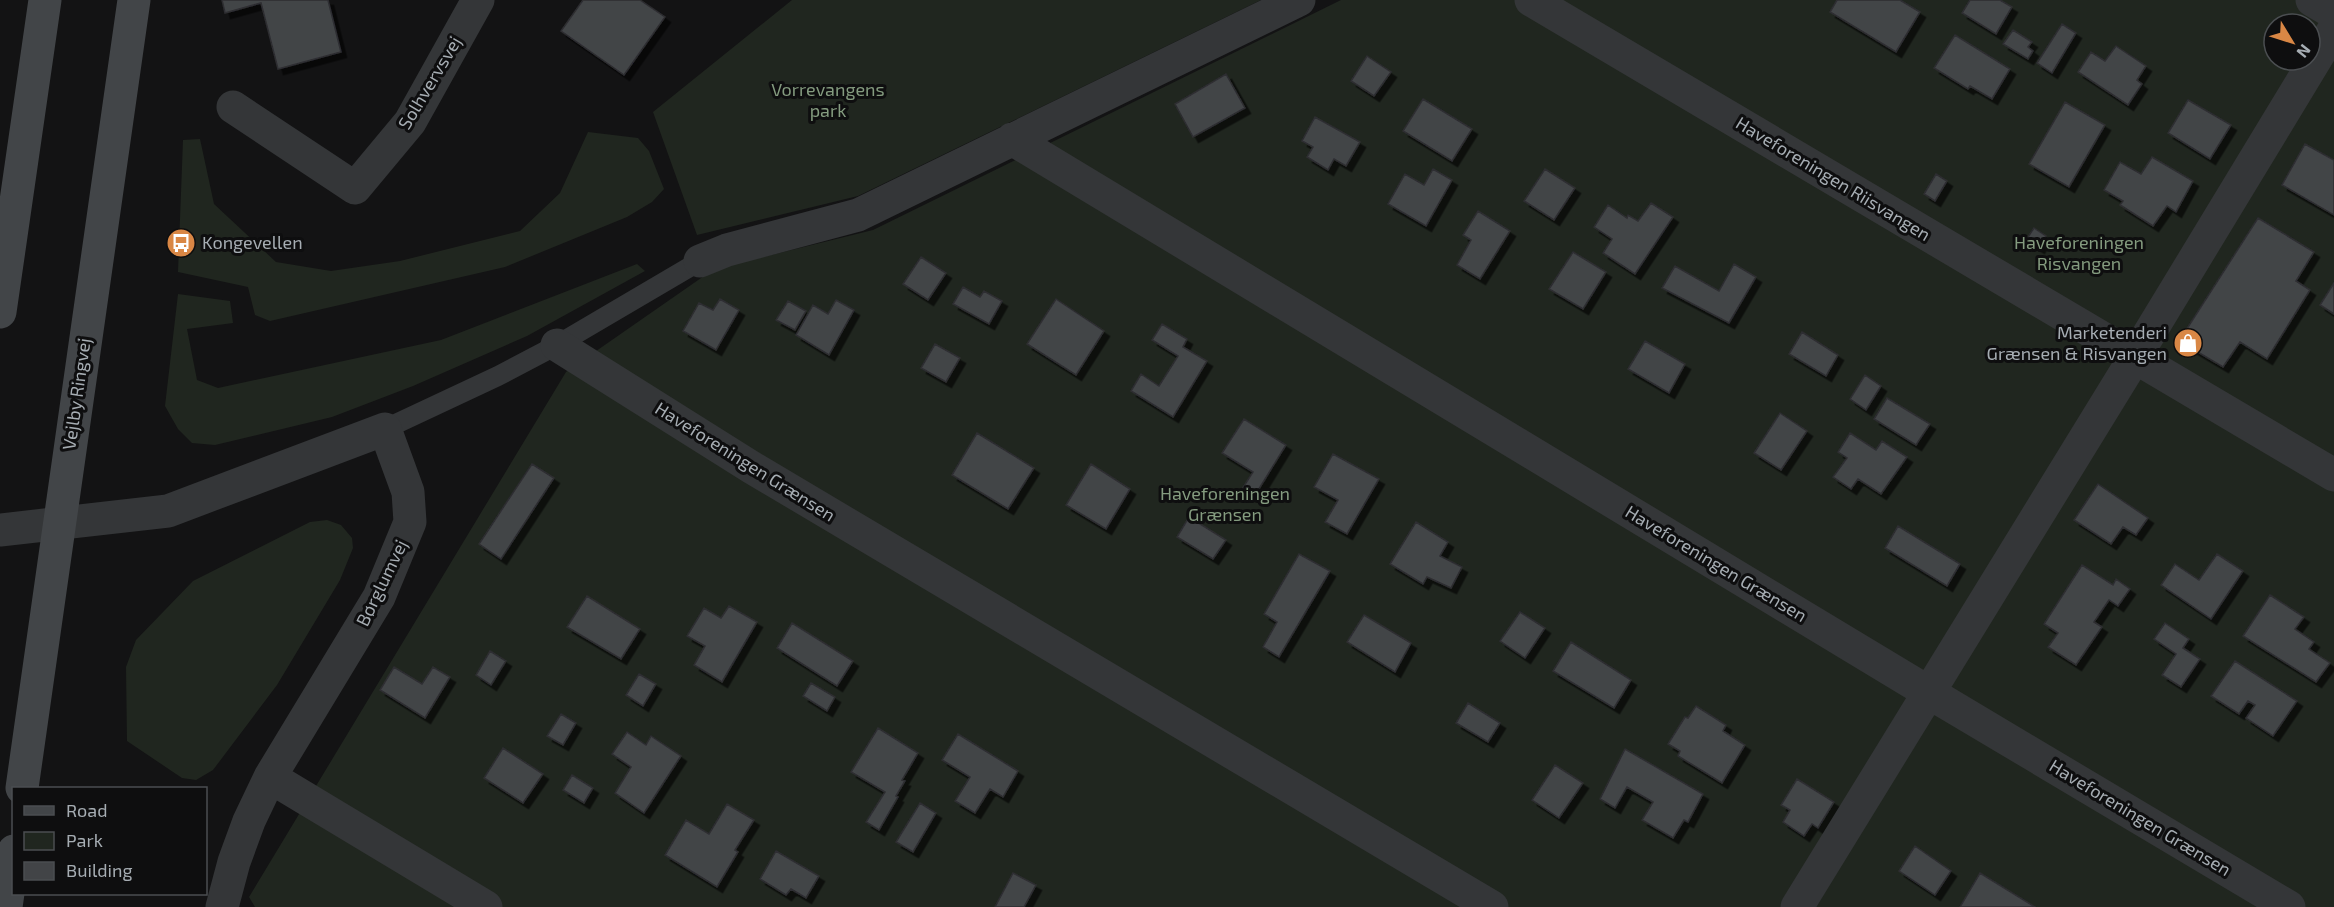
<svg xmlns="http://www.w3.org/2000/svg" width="2334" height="907" viewBox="0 0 2334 907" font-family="'Exo 2',sans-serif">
<defs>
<filter id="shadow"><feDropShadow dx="5.5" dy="5.5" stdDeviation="0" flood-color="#0009"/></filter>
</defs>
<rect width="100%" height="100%" fill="#131314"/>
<path fill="#20261f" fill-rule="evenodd" d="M 792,0 L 1261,0 L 858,196 L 697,235 L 653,112 Z
M 1341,0 L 2334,0 L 2334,907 L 255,907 L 249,897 L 566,372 L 714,269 L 873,230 ZM 2274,24 L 2310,24 L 2310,60 L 2274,60 Z
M 588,132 L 638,138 L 649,151 L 664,189 L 652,202 L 627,217 L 505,267 L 270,321 L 255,315 L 248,287 L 178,272 L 183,140 L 200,139 L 214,204 L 276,262 L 331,271 L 400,261 L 520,231 L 560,193 Z
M 637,264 L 645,271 L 527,336 L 413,386 L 332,417 L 215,445 L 192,443 L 178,429 L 165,406 L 178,294 L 230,301 L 233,323 L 187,329 L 197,380 L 218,388 L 441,340 Z
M 327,520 L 341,525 L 352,538 L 353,548 L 340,580 L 277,685 L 213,770 L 196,780 L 182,778 L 127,741 L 126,667 L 136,640 L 193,581 L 310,522 Z"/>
<path fill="#424447" stroke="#2d2d30" stroke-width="1.5" filter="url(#shadow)" d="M 222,0 L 328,0 L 341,52 L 278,69 L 261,3 L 225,13 Z
M 583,0 L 640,0 L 665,17 L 624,75 L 561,31 Z
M 1837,0 L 1900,0 L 1920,12 L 1896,52 L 1830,12 Z
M 1970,0 L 2000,0 L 2012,7 L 1996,34 L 1962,13 Z
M 2062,24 L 2076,33 L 2052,73 L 2037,63 Z
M 2013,30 L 2032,42 L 2028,47 L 2033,51 L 2028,59 L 2003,44 Z
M 1955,35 L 2010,69 L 1992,99 L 1970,86 L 1968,89 L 1934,68 Z
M 2116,46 L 2146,66 L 2137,80 L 2142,84 L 2128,105 L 2078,72 L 2091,52 L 2105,61 Z
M 1367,56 L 1391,72 L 1374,96 L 1351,81 Z
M 1226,74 L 1245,108 L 1193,137 L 1175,104 Z
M 1423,99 L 1472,129 L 1452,161 L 1403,131 Z
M 2188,100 L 2231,125 L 2210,159 L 2168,133 Z
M 2065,102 L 2105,125 L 2069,187 L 2029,164 Z
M 1315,117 L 1360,142 L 1346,166 L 1334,159 L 1328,170 L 1307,157 L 1313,147 L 1302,141 Z
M 2305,144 L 2334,160 L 2334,215 L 2282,185 Z
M 2152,157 L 2193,181 L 2176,212 L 2167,206 L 2153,226 L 2120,205 L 2123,201 L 2104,190 L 2120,162 L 2141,174 Z
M 1433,169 L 1452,180 L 1426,226 L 1388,204 L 1405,174 L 1424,185 Z
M 1545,169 L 1575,188 L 1554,220 L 1524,201 Z
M 1936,174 L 1947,181 L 1935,201 L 1924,194 Z
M 1651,203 L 1673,217 L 1635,274 L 1603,253 L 1612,239 L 1594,227 L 1608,205 L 1627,218 L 1628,215 L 1638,221 Z
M 1478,211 L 1510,231 L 1480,279 L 1457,265 L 1471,240 L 1463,235 Z
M 2258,218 L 2314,252 L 2296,281 L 2310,290 L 2267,359 L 2240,342 L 2223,367 L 2179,341 Z
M 2034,228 L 2046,236 L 2039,248 L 2026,240 Z
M 1573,252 L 1606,272 L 1583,309 L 1549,289 Z
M 921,257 L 946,273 L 928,300 L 903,284 Z
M 1734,264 L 1756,277 L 1729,323 L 1662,288 L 1675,266 L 1719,291 Z
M 2334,283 L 2334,314 L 2320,305 Z
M 963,287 L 980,297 L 984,291 L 1002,301 L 989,324 L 953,304 Z
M 720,299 L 739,310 L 716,350 L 683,331 L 699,303 L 713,310 Z
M 1056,299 L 1104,331 L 1076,375 L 1027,344 Z
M 836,300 L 854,310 L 829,355 L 796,335 L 813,305 L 828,314 Z
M 788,301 L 806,311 L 795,330 L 776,320 Z
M 1162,324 L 1187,339 L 1183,347 L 1207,361 L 1173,417 L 1131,391 L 1141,374 L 1159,386 L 1178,356 L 1152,340 Z
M 1802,332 L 1838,355 L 1826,376 L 1789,354 Z
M 1645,341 L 1685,364 L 1669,393 L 1628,369 Z
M 935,344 L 960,358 L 946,382 L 921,368 Z
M 1865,375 L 1881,386 L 1866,410 L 1850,399 Z
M 1887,398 L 1930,424 L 1916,445 L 1874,419 Z
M 1780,413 L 1807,431 L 1781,470 L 1754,453 Z
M 1244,419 L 1286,445 L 1254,497 L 1242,489 L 1253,472 L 1222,453 Z
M 977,433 L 1034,468 L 1008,509 L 952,475 Z
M 1850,433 L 1876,450 L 1882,441 L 1907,457 L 1881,494 L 1858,479 L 1851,489 L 1833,477 L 1847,458 L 1838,452 Z
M 1333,454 L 1379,479 L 1347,534 L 1325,522 L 1338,500 L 1314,487 Z
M 532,464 L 554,478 L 501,559 L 479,544 Z
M 1091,464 L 1130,489 L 1106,529 L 1066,505 Z
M 2098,484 L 2148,518 L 2136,535 L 2123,527 L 2111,544 L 2074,520 Z
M 1189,517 L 1226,540 L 1213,559 L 1177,537 Z
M 1416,522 L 1448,542 L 1440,556 L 1462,567 L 1451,588 L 1427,577 L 1423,584 L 1390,564 Z
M 1898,526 L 1960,564 L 1947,586 L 1885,548 Z
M 1299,554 L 1330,571 L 1279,657 L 1263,647 L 1277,622 L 1264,614 Z
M 2217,554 L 2243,571 L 2211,619 L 2161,585 L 2175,564 L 2199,580 Z
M 2082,565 L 2113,585 L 2116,579 L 2130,589 L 2118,606 L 2109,600 L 2094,622 L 2102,627 L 2076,665 L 2048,647 L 2058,633 L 2044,624 Z
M 2270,595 L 2304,617 L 2295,629 L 2314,642 L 2309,649 L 2330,663 L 2316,682 L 2243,636 Z
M 587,596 L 640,629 L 621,659 L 567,627 Z
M 729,606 L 757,622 L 722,682 L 694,665 L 705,646 L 687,636 L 704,608 L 721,618 Z
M 1520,612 L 1545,628 L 1525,658 L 1500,641 Z
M 1364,615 L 1411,643 L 1395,672 L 1347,642 Z
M 792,623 L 853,661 L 837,686 L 777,648 Z
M 2165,623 L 2189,639 L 2183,648 L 2200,659 L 2181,687 L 2162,675 L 2176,654 L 2154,639 Z
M 1571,642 L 1631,680 L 1614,708 L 1553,671 Z
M 490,651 L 506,661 L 491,685 L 476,675 Z
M 2235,661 L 2297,701 L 2273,736 L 2246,718 L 2255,705 L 2248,701 L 2239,714 L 2211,696 Z
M 394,667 L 422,684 L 433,667 L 450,677 L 425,718 L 380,690 Z
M 639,674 L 656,684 L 643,706 L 626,695 Z
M 811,683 L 835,697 L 827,711 L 803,696 Z
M 1468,703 L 1500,723 L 1488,742 L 1456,723 Z
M 1696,706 L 1726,725 L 1723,731 L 1745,745 L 1722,783 L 1678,756 L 1680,751 L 1668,744 L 1685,717 L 1688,718 Z
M 561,714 L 576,723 L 563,745 L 547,736 Z
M 878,728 L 918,753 L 902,780 L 905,781 L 896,796 L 898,797 L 879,830 L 866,822 L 885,792 L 851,772 Z
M 627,732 L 646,745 L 651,736 L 681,756 L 644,813 L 615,793 L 631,767 L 612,754 Z
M 958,734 L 1018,771 L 1003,797 L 990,789 L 975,813 L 955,801 L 970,777 L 942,760 Z
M 503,748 L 543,774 L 523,803 L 484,778 Z
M 1625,749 L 1703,794 L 1688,822 L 1684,820 L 1673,838 L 1642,820 L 1653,802 L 1627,787 L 1615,808 L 1600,799 Z
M 1555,765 L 1583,783 L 1559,818 L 1532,800 Z
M 572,775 L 593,788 L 584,803 L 563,790 Z
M 1797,779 L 1834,802 L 1818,828 L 1812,824 L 1804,836 L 1783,822 L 1790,810 L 1781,805 Z
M 920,803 L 936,813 L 913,852 L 896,842 Z
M 727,804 L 754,820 L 735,850 L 738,852 L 717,887 L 665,855 L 686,820 L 709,834 Z
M 1915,846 L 1951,871 L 1935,895 L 1899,871 Z
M 776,851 L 819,876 L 806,898 L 791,889 L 786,895 L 760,879 Z
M 1013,873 L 1036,885 L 1024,907 L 995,907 Z
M 1980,873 L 2035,907 L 1960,907 Z"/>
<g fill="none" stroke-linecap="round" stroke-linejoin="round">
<path stroke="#343638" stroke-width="20" d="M 385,429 L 498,376 L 557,345 L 700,261"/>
<path stroke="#343638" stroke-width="33" d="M 1531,0 L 2334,475
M 2312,0 L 2334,13
M 233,107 L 355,188 L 410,122 L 478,0
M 1012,139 L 1928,692 L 2289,907
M 700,261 L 727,250 L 858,215 L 1299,0
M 557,345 L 751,467 L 1492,907
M 0,530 L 168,511 L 385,429 L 408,492 L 410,522 L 379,597 L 270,777 L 249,821 L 234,862 L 222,907
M 270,777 L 486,907
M 1797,907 L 2135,357 L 2334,29"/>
<path stroke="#424548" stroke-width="33" d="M 0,312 L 45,0
M 22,788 L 134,0
M 6,907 L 14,851"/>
</g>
<defs>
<g id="bus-disc" transform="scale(1.5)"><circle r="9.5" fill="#d98745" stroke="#0e0e0f"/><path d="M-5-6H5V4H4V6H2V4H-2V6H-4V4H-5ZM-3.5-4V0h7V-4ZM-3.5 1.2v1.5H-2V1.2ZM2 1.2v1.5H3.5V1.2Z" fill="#fff"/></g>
<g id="shop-disc" transform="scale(1.5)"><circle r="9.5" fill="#d98745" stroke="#0e0e0f"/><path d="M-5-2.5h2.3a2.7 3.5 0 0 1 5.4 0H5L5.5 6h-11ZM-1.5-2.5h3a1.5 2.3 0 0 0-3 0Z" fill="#fff"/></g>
</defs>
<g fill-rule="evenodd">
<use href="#bus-disc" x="181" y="243"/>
<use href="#shop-disc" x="2188" y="343"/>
</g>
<g text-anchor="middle" stroke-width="6" stroke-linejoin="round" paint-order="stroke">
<g font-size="18" fill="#a6adb3" stroke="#0e0e0f">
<text transform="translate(430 83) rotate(-59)" y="6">Solhvervsvej</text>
<text transform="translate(1833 179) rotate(31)" y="6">Haveforeningen Riisvangen</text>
<text transform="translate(77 394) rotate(-82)" y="6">Vejlby Ringvej</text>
<text transform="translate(745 462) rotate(32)" y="6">Haveforeningen Grænsen</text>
<text transform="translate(1716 564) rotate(31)" y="6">Haveforeningen Grænsen</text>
<text transform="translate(382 583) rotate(-64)" y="6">Børglumvej</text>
<text transform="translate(2140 818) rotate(31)" y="6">Haveforeningen Grænsen</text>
</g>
<g font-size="18" fill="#849b7f" stroke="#0e0e0f">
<text x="828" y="96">Vorrevangens<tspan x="828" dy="21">park</tspan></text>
<text x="2079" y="249">Haveforeningen<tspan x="2079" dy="21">Risvangen</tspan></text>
<text x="1225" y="500">Haveforeningen<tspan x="1225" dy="21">Grænsen</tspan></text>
</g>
<g font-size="18" fill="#a6adb3" stroke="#0e0e0f" text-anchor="start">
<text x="202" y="249">Kongevellen</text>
<text x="2167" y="339" text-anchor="end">Marketenderi<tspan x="2167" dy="21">Grænsen &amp; Risvangen</tspan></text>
</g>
</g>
<rect x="12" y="787" width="195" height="108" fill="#0e0e0f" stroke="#4b4e51" stroke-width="1.5"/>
<rect x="24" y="806" width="30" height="9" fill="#424548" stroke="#4b4e51" stroke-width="1.5"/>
<text x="66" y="817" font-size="18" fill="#a6adb3">Road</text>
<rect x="24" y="832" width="30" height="18" fill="#20261f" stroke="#4b4e51" stroke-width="1.5"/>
<text x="66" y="847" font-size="18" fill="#a6adb3">Park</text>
<rect x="24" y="862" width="30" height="18" fill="#424447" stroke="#4b4e51" stroke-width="1.5"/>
<text x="66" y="877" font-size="18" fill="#a6adb3">Building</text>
<g transform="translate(2292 42) rotate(128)"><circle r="28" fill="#0e0e0f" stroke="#4b4e51" stroke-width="1.5"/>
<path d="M0-4.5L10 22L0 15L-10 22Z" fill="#d98745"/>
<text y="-9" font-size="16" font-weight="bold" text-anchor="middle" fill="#a6adb3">N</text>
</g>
</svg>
